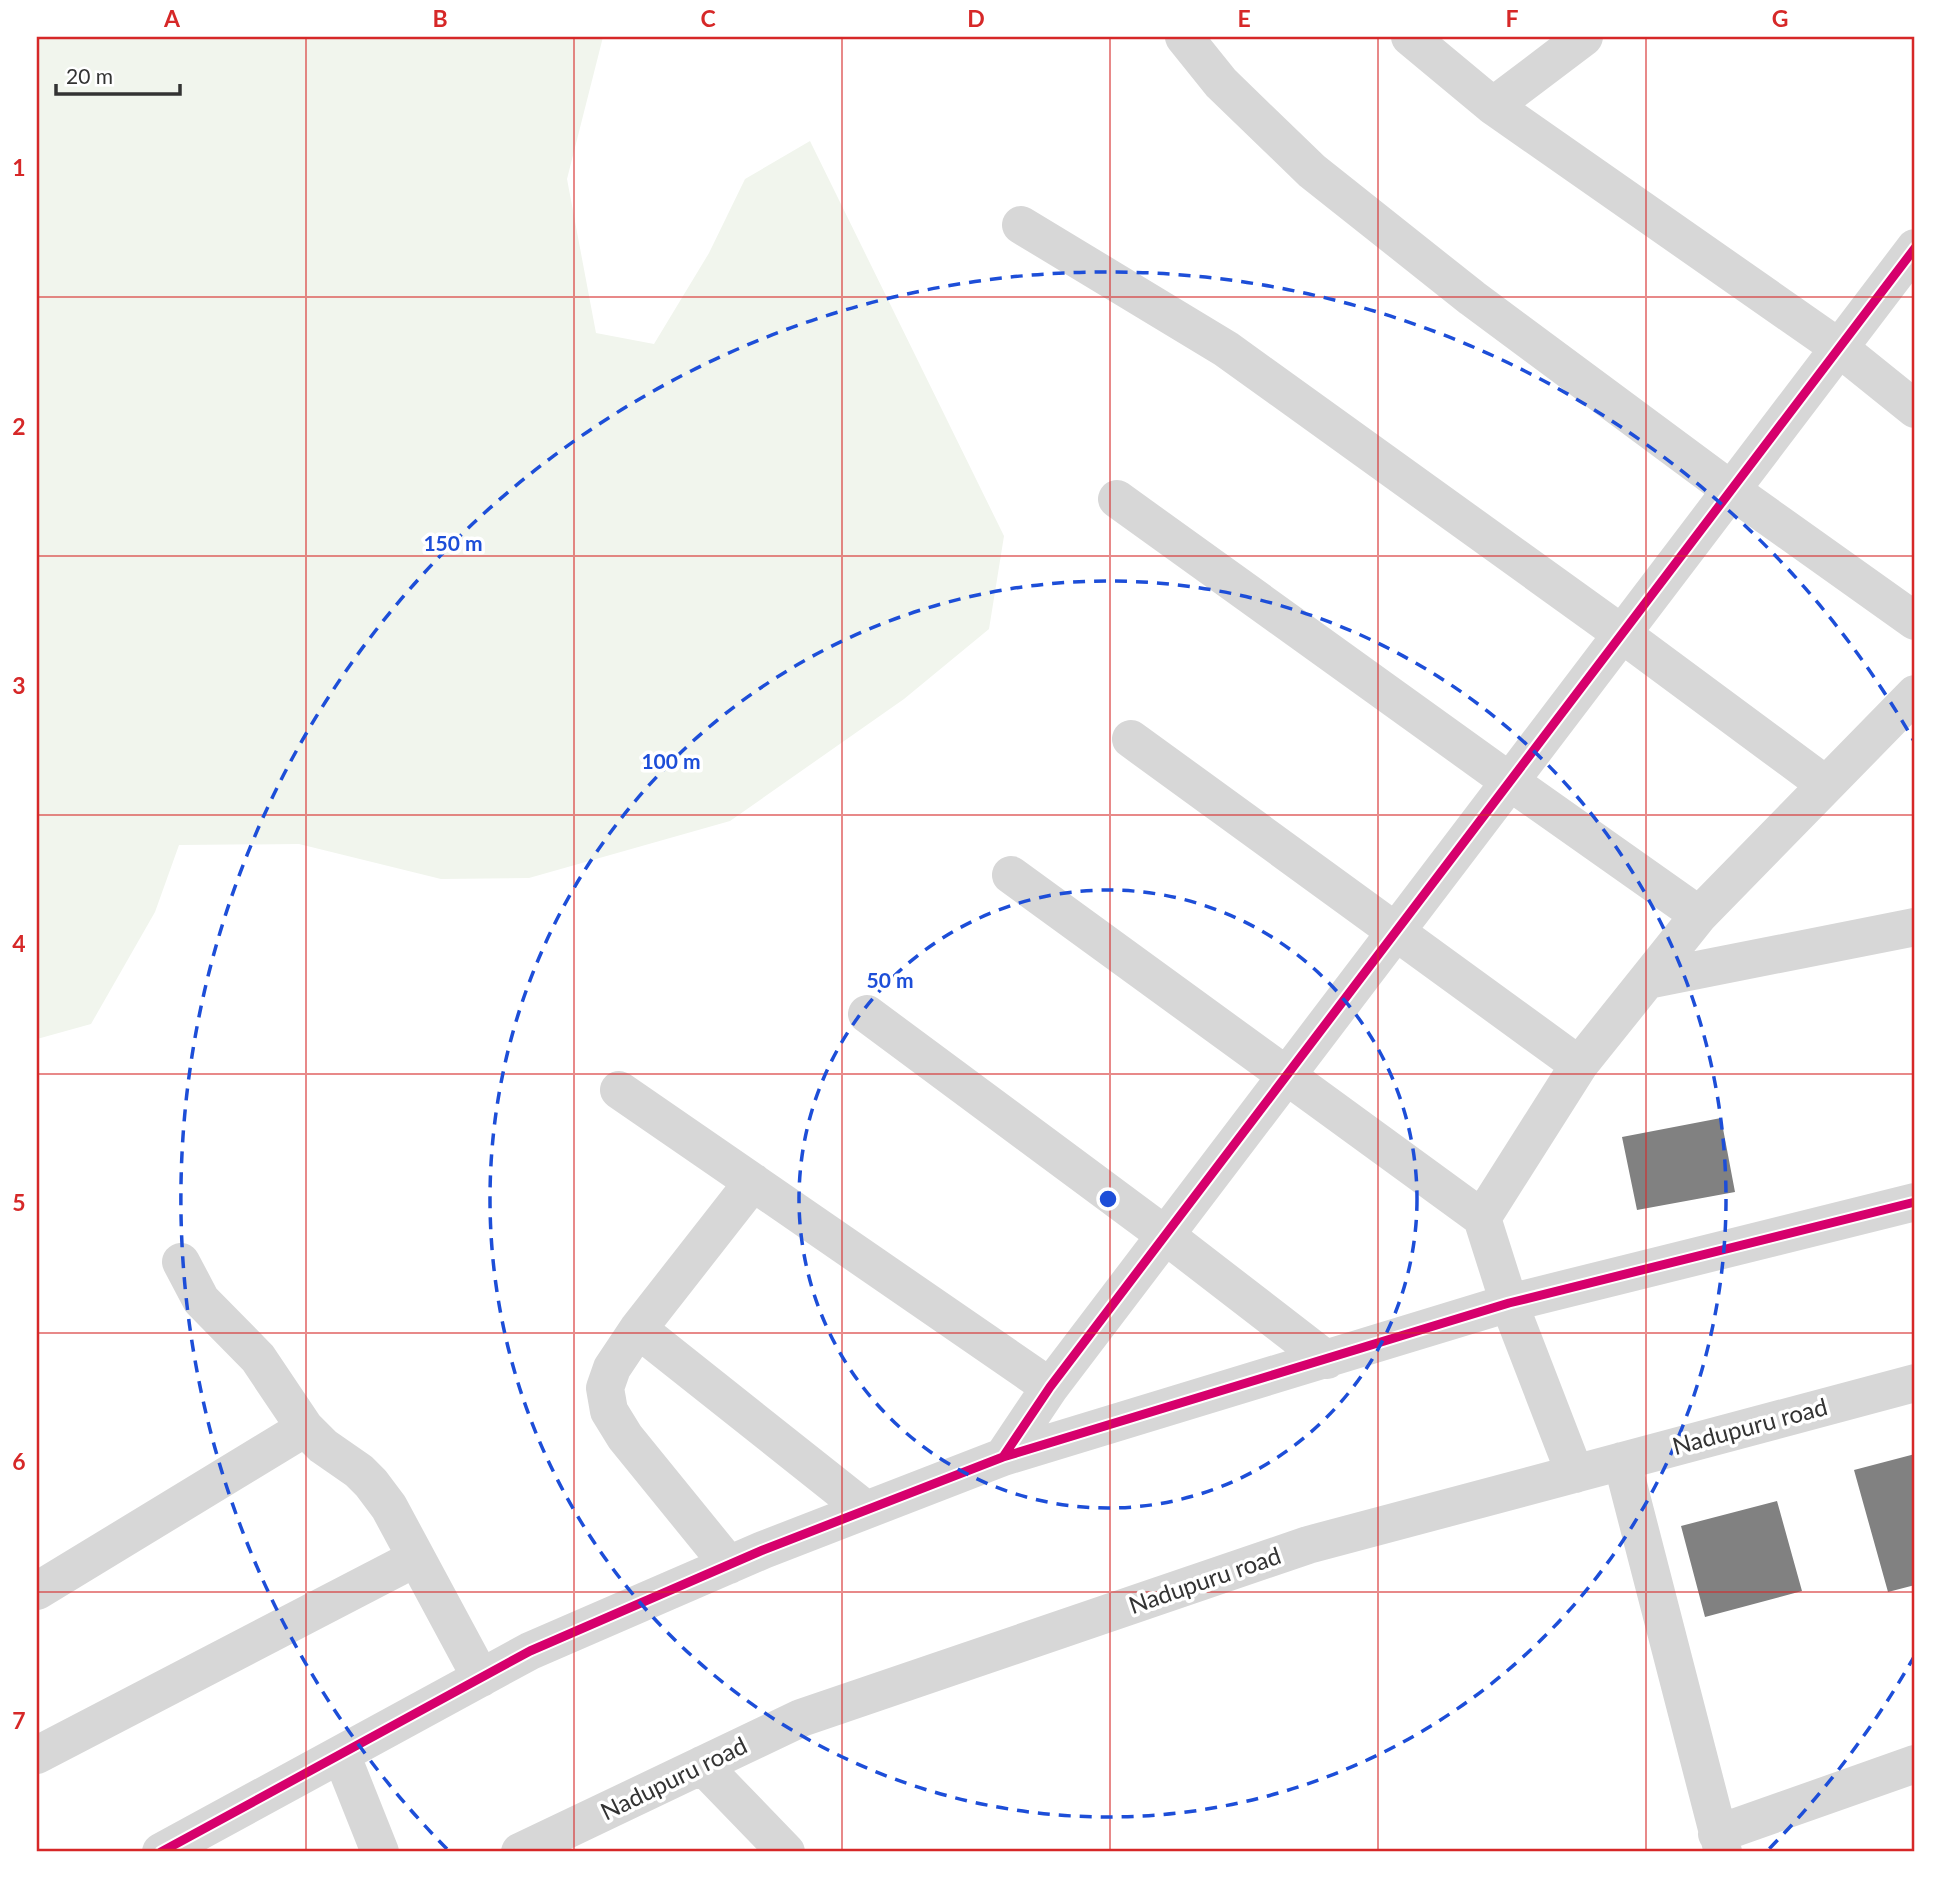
<svg xmlns="http://www.w3.org/2000/svg" width="1952" height="1889" viewBox="0 0 1952 1889" font-family="Lato,sans-serif">
<rect width="100%" height="100%" fill="#fff"/>
<path fill="#f1f5ed" d="M 37,37 L 603,37 L 567,179 L 596,333 L 654,344 L 709,253 L 745,179 L 810,141 L 1004,536 L 989,629 L 904,699 L 730,821 L 529,878 L 441,879 L 299,844 L 179,845 L 155,912 L 91,1024 L 37,1039 Z"/>
<path fill="#818181" d="M 1721,1118 L 1735,1192 L 1637,1210 L 1622,1137 Z
M 1915,1454 L 1915,1585 L 1888,1592 L 1854,1470 Z
M 1777,1501 L 1802,1591 L 1705,1617 L 1681,1526 Z"/>
<g fill="none" stroke-linecap="round" stroke-linejoin="round">
<path stroke="#d7d7d7" stroke-width="38" d="M 1184,37 L 1221,83 L 1312,171 L 1472,298 L 1731,490 L 1915,621
M 1410,37 L 1493,106 L 1838,347 L 1915,409
M 1493,106 L 1584,37
M 1021,225 L 1226,349 L 1622,634 L 1826,785
M 1117,499 L 1509,781 L 1699,915
M 1131,739 L 1579,1065
M 1011,875 L 1482,1218
M 1647,980 L 1915,927
M 867,1014 L 1165,1235 L 1327,1360
M 619,1090 L 1050,1387
M 181,1262 L 201,1300 L 258,1358 L 305,1428 L 323,1446 L 359,1471 L 371,1483 L 389,1507 L 481,1678
M 638,1329 L 866,1510
M 1003,1457 L 1050,1387 L 1915,248
M 1622,1461 L 1723,1852
M 1575,1474 L 1509,1303 L 1482,1218 L 1579,1065 L 1699,915 L 1915,694
M 729,1565 L 625,1437 L 609,1411 L 605,1388 L 612,1368 L 638,1329 L 753,1182
M 37,1591 L 305,1428
M 341,1754 L 380,1852
M 37,1755 L 416,1558
M 702,1765 L 786,1852
M 1717,1834 L 1915,1764
M 161,1852 L 530,1651 L 763,1550 L 1003,1457 L 1509,1303 L 1915,1202
M 520,1852 L 801,1718 L 1308,1545 L 1915,1383"/>
<g stroke="#fff" stroke-width="13">
<path id="cycleway" d="M 1003,1457 L 1050,1387 L 1915,248
M 161,1852 L 530,1651 L 763,1550 L 1003,1457 L 1509,1303 L 1915,1202"/>
</g>
<use href="#cycleway" stroke="#d6006c" stroke-width="9"/>
</g>
<path fill="none" stroke="#d62828" stroke-width="2" stroke-opacity="0.55" d="M 306,37 L 306,1852M 574,37 L 574,1852M 842,37 L 842,1852M 1110,37 L 1110,1852M 1378,37 L 1378,1852M 1646,37 L 1646,1852M 37,297 L 1915,297M 37,556 L 1915,556M 37,815 L 1915,815M 37,1074 L 1915,1074M 37,1333 L 1915,1333M 37,1592 L 1915,1592"/>
<g fill="none" stroke="#1d4ed8" stroke-width="3.5" stroke-dasharray="12 9">
<circle cx="1108" cy="1199" r="309"/>
<circle cx="1108" cy="1199" r="618"/>
<path d="M1915 1655A927 927 0 0 1 1769 1849M447 1849A927 927 0 1 1 1915 743"/>
</g>
<g text-anchor="middle" stroke-width="7" stroke-linejoin="round" paint-order="stroke">
<g font-size="24" fill="#333" stroke="#fff">
<text transform="translate(1750 1427) rotate(-15)" y="8">Nadupuru road</text>
<text transform="translate(1205 1581) rotate(-19)" y="8">Nadupuru road</text>
<text transform="translate(674 1779) rotate(-26)" y="8">Nadupuru road</text>
</g>
</g>
<circle cx="1108" cy="1199" r="10" fill="#1d4ed8" stroke="#fff" stroke-width="3.5"/>
<g font-size="21" text-anchor="middle" font-weight="bold" fill="#1d4ed8" stroke="#fff" stroke-width="7" stroke-linejoin="round" paint-order="stroke">
<text x="453" y="551">150 m</text>
<text x="671" y="769">100 m</text>
<text x="890" y="988">50 m</text>
</g>
<rect width="1952" height="1889" fill="none" stroke="#ffffff" stroke-width="77"/>
<path d="M56 84v10h124v-10" fill="none" stroke="#333333" stroke-width="3.5"/>
<text x="66" y="84" font-size="21" fill="#333333" stroke="#ffffff" stroke-width="5" paint-order="stroke">20 m</text>
<rect x="38" y="38" width="1875" height="1812" fill="none" stroke="#d62828" stroke-width="2.5"/>
<g font-size="23" text-anchor="middle" font-weight="bold" fill="#d62828">
<text x="172" y="27">A</text>
<text x="440" y="27">B</text>
<text x="708" y="27">C</text>
<text x="976" y="27">D</text>
<text x="1244" y="27">E</text>
<text x="1512" y="27">F</text>
<text x="1780" y="27">G</text>
<text x="19" y="176">1</text>
<text x="19" y="435">2</text>
<text x="19" y="694">3</text>
<text x="19" y="952">4</text>
<text x="19" y="1211">5</text>
<text x="19" y="1470">6</text>
<text x="19" y="1729">7</text>
</g>
</svg>
